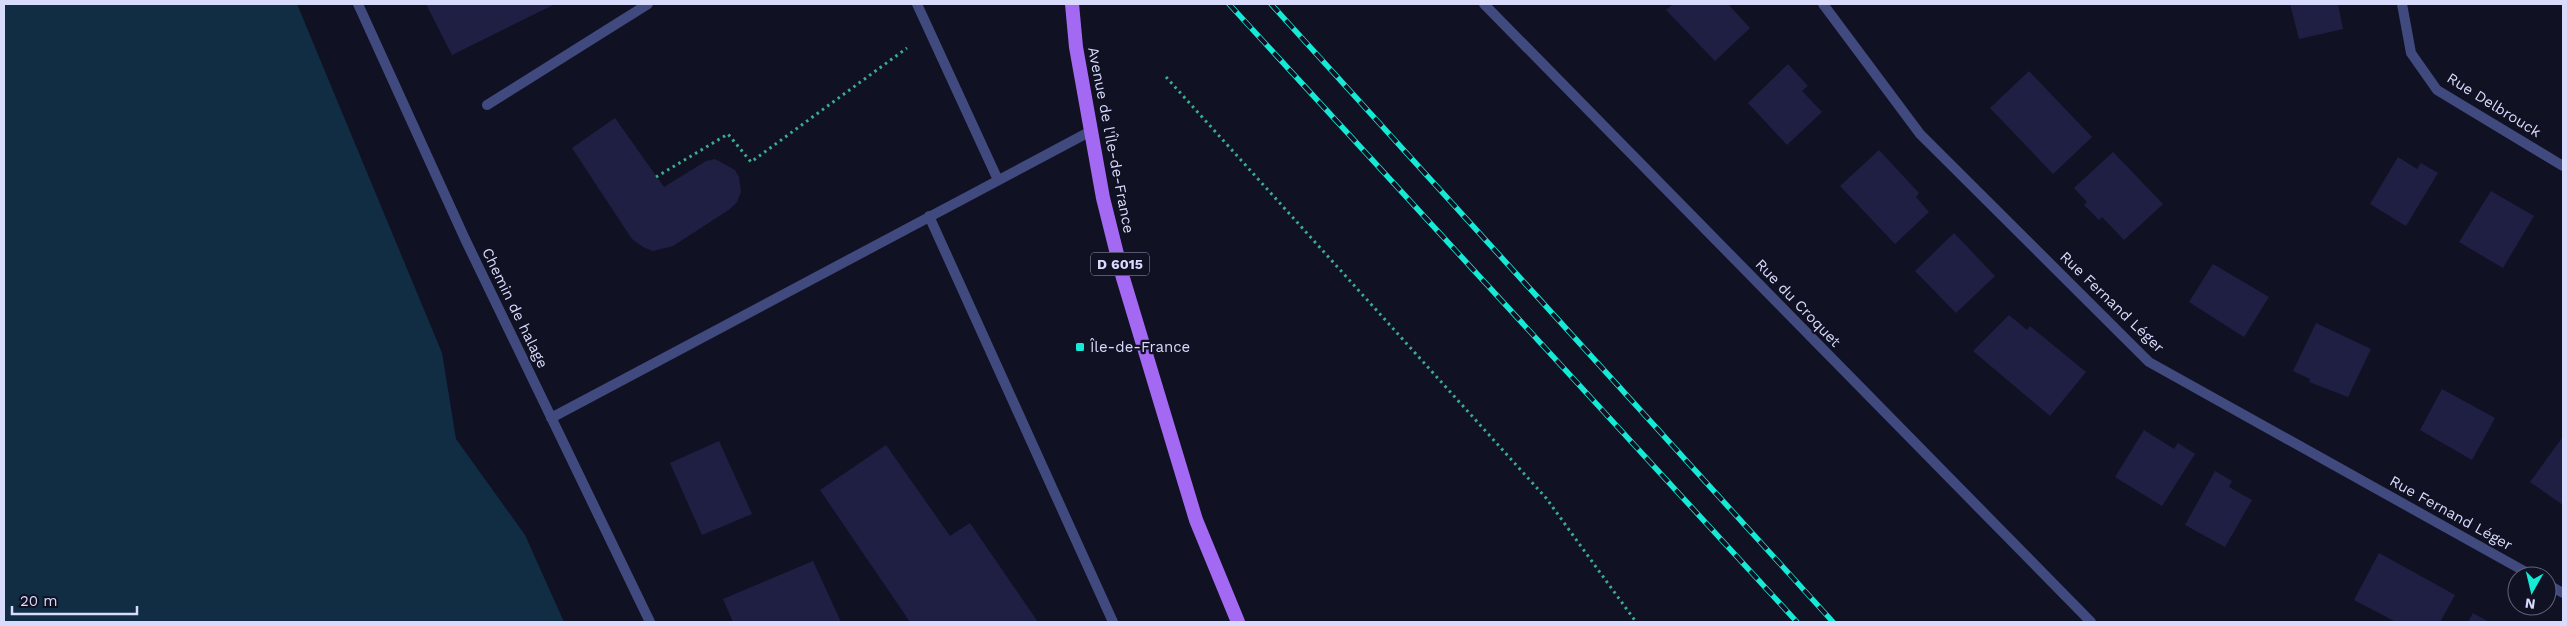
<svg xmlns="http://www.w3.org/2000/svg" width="2567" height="626" viewBox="0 0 2567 626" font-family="'Work Sans',sans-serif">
<rect width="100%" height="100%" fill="#111124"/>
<path fill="#112d43" d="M 4,4 L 297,4 L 442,353 L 456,439 L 525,535 L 564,622 L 4,622 Z"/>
<path fill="#1f1f44" d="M 426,4 L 555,4 L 452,55 Z
M 1673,4 L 1728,4 L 1750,28 L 1715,61 L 1666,10 Z
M 2290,4 L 2338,4 L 2343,29 L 2299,39 Z
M 1788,64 L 1808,86 L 1802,91 L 1822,112 L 1787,145 L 1748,103 Z
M 2029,71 L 2092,137 L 2053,174 L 1990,108 Z
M 615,118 L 664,187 L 706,161 L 715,159 L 735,170 L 739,177 L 741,192 L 737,202 L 730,209 L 673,246 L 653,251 L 643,247 L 632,239 L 572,148 Z
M 1879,150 L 1919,193 L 1916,197 L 1929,212 L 1895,244 L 1840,186 Z
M 2113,152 L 2163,204 L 2124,240 L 2102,217 L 2099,220 L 2084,205 L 2087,202 L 2074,188 Z
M 2398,157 L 2417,169 L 2421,163 L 2438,173 L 2406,226 L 2370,204 Z
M 2491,191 L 2534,216 L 2503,268 L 2459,242 Z
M 1954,233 L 1995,276 L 1956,313 L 1915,271 Z
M 2213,264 L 2269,297 L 2244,337 L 2189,302 Z
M 2009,315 L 2027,330 L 2030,326 L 2086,372 L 2050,416 L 1973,351 Z
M 2316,323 L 2371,349 L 2348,397 L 2309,382 L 2310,379 L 2293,371 Z
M 2442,389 L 2495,418 L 2472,460 L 2420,430 Z
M 2144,430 L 2174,449 L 2178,443 L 2195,454 L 2162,506 L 2115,477 Z
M 2562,438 L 2563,439 L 2563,505 L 2530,482 Z
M 719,441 L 752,514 L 702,535 L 670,463 Z
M 886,445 L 950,536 L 970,523 L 1038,622 L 910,622 L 820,490 Z
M 2215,471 L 2232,481 L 2229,487 L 2252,500 L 2225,547 L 2185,525 Z
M 2379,553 L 2455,595 L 2440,622 L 2396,622 L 2354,600 Z
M 813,561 L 841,622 L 733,622 L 723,599 Z
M 2473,613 L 2489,622 L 2468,622 Z"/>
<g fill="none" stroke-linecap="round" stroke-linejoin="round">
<path stroke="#3aad90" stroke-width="3" stroke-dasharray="2.5 4" stroke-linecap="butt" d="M 1166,77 L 1546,498 L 1636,622
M 656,177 L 728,134 L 751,162 L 907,48"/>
<path stroke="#404a7f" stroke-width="10" d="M 358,4 L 465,239 L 650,622
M 917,4 L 998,180
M 487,105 L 648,4
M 929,216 L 1113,622
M 551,418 L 1091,131"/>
<path stroke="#404a7f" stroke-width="10" d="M 1484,4 L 2091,622
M 1823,4 L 1920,134 L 2149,362 L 2533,576
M 2402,4 L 2411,53 L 2437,90 L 2563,166
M 2547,584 L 2563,593"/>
<path stroke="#a469f2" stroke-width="14" d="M 1072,4 L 1076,47 L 1103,198 L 1123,278 L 1196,520 L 1238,622"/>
<g stroke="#15ead6" stroke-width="5.5">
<path id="rail" d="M 1229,4 L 1797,622
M 1271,4 L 1833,622"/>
</g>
<use href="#rail" stroke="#111124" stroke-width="4" stroke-dasharray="11" stroke-linecap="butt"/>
</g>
<rect fill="#15ead6" stroke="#111124" stroke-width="2" x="1075" y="342" width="10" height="10" rx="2.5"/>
<g text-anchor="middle" stroke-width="4.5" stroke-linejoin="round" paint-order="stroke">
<rect fill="#111124" stroke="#9c9eba" stroke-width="1" x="1091" y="252.5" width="58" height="23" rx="4"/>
<g font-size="14" font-weight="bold" fill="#d8dbfb">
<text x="1120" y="269">D 6015</text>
</g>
<g font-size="15" fill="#d8dbfb" stroke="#111124">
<text transform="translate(2494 105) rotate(32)" y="5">Rue Delbrouck</text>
<text transform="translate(1111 140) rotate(79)" y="5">Avenue de l'Île-de-France</text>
<text transform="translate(2112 302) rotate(44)" y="5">Rue Fernand Léger</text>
<text transform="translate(1798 303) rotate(46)" y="5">Rue du Croquet</text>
<text transform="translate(515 308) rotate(64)" y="5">Chemin de halage</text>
<text transform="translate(2451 513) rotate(29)" y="5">Rue Fernand Léger</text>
</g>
<g font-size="15" fill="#d8dbfb" stroke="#111124" text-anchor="start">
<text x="1090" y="352">Île-de-France</text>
</g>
</g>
<rect width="2567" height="626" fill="none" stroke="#d8dbfb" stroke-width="10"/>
<g transform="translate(2532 591) rotate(188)"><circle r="24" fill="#111124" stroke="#61627a"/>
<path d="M0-4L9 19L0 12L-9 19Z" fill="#15ead6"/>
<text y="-8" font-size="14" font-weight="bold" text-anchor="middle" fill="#d8dbfb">N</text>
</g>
<path d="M12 606v8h125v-8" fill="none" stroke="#d8dbfb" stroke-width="2.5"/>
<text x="20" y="606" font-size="15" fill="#d8dbfb" stroke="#111124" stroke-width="4" paint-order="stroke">20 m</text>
</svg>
